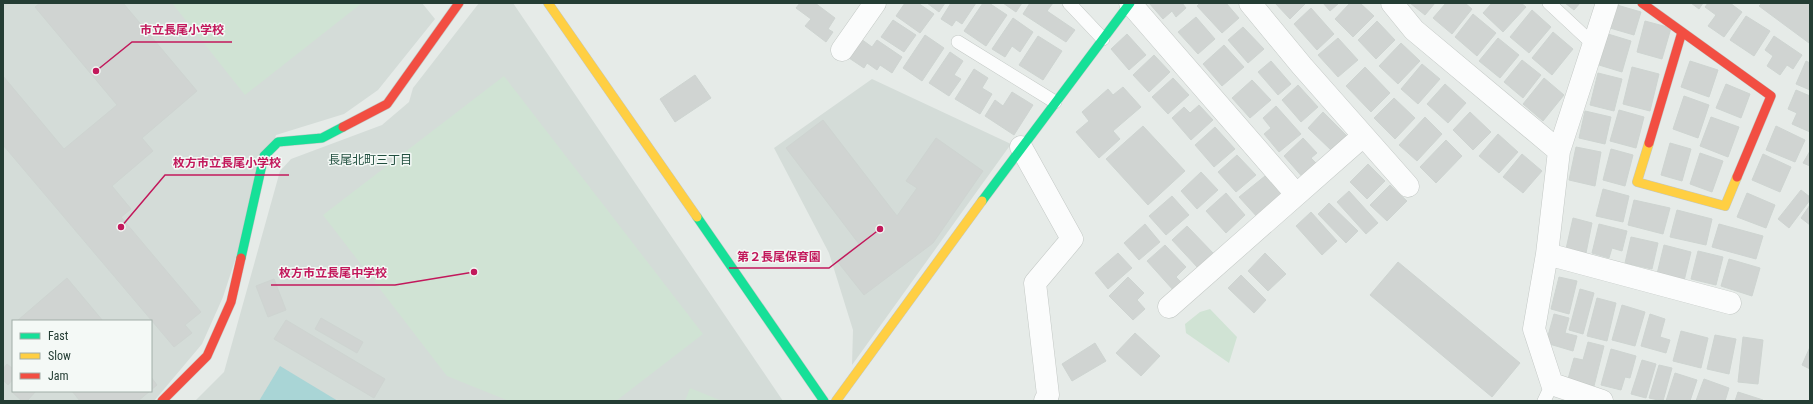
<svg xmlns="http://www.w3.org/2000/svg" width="1813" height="404" viewBox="0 0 1813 404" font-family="'Roboto Condensed','Noto Sans JP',sans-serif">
<rect width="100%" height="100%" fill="#e6ebe8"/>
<path fill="#d4dcd8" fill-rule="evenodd" d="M 3,3 L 422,3 L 435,19 L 378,90 L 344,114 L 276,135 L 223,297 L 202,344 L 154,401 L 3,401 ZM 13,321 L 151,321 L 151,391 L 13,391 Z
M 479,3 L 513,3 L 783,401 L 195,401 L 224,372 L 280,171 L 291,159 L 382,125 L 409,102 L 413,88 Z
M 872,79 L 1011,144 L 852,365 L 853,330 L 829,253 L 774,148 Z"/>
<path fill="#d0e3d4" d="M 172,3 L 362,3 L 245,95 Z
M 504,76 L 703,334 L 616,401 L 509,401 L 447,376 L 323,215 Z
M 1210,309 L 1237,337 L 1229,363 L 1186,333 L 1185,324 L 1200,312 Z
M 690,388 L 722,401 L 685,401 Z"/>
<path fill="#a9d5d6" d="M 280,366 L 338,401 L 259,401 Z"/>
<path fill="#d0d4d2" stroke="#ced4d1" d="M 40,3 L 123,3 L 197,91 L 142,138 L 153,151 L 112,186 L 131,209 L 121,217 L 201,312 L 185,325 L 192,333 L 174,347 L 3,145 L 3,76 L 64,149 L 117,105 L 35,7 Z
M 800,3 L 815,3 L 835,18 L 828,29 L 833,32 L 826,42 L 805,26 L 811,19 L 796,8 Z
M 905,3 L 918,3 L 934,14 L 920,33 L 896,16 Z
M 927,3 L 945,3 L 939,12 Z
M 951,3 L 976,3 L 962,24 L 956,20 L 952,26 L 941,19 Z
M 983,3 L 989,3 L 1007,15 L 986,46 L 964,31 Z
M 1003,3 L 1022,3 L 1016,12 Z
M 1030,3 L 1053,3 L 1047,11 L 1075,30 L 1066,42 L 1023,14 Z
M 1149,3 L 1182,3 L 1186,8 L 1176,17 L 1172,11 L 1163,19 Z
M 1200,3 L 1226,3 L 1239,18 L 1222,33 L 1197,6 Z
M 1275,3 L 1306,3 L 1290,19 Z
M 1323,3 L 1339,3 L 1330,11 Z
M 1350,3 L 1360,3 L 1374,16 L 1353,37 L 1335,19 Z
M 1410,3 L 1435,3 L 1425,15 Z
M 1446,3 L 1465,3 L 1472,9 L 1452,34 L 1433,18 Z
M 1492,3 L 1521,3 L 1526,7 L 1503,32 L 1483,13 Z
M 1565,3 L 1580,3 L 1574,10 Z
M 1691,3 L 1703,3 L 1699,9 Z
M 1708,3 L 1730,3 L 1742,12 L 1724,37 L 1708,26 L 1716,15 L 1705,7 Z
M 1762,3 L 1810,3 L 1809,43 L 1759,6 Z
M 1617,5 L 1641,12 L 1634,35 L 1610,28 Z
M 1311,8 L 1334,34 L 1317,50 L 1294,24 Z
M 1532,10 L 1551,27 L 1529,53 L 1510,37 Z
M 1473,14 L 1496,33 L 1477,56 L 1455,37 Z
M 1746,16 L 1770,31 L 1754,56 L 1730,40 Z
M 1196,17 L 1215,39 L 1198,54 L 1178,32 Z
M 1013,18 L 1033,32 L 1020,52 L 1012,46 L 1005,57 L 992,49 Z
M 893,20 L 916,35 L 904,52 L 881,37 Z
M 1377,21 L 1395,40 L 1376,59 L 1358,40 Z
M 1645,21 L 1671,28 L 1662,59 L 1637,52 Z
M 1243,27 L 1264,49 L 1248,63 L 1228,40 Z
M 1553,32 L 1573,49 L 1552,75 L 1532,58 Z
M 1127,34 L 1146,55 L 1129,70 L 1111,49 Z
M 1608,34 L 1631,41 L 1622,72 L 1599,65 Z
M 925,35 L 944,48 L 922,81 L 903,68 Z
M 1038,36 L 1062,51 L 1043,80 L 1019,65 Z
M 1774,36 L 1802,55 L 1793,69 L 1787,65 L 1780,75 L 1767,66 L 1773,56 L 1765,50 Z
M 1338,38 L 1358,60 L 1338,77 L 1318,55 Z
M 1498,38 L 1519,55 L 1500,78 L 1479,61 Z
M 861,39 L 872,47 L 877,40 L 902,57 L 892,73 L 880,65 L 877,70 L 867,63 L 864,68 L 849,58 Z
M 1401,43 L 1420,61 L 1398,84 L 1379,66 Z
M 1224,45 L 1244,67 L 1222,86 L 1203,64 Z
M 950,52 L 963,61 L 954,75 L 961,79 L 949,96 L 929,83 Z
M 1154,55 L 1170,72 L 1149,92 L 1133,75 Z
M 1522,60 L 1541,75 L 1523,98 L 1504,82 Z
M 1271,61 L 1291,84 L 1278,95 L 1258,72 Z
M 1690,61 L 1718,70 L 1709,97 L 1681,87 Z
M 1806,61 L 1810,63 L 1810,90 L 1796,84 Z
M 1422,64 L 1440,79 L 1418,104 L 1401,89 Z
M 1365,67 L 1390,93 L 1371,112 L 1346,86 Z
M 1632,67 L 1659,74 L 1650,111 L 1623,104 Z
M 974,69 L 988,78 L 982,88 L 992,94 L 980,114 L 955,99 Z
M 1598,73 L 1622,79 L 1614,111 L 1590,105 Z
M 695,75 L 711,98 L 675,122 L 660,99 Z
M 1173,78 L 1189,95 L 1168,114 L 1152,97 Z
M 1544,78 L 1564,95 L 1543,121 L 1523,104 Z
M 1252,80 L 1271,100 L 1250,118 L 1232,98 Z
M 1445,84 L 1466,103 L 1448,123 L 1427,104 Z
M 1726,84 L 1750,94 L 1741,118 L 1716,108 Z
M 1298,85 L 1318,107 L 1301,122 L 1282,100 Z
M 1123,87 L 1141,107 L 1113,131 L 1120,139 L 1099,158 L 1076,132 L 1089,121 L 1082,112 L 1108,89 L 1113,95 Z
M 1796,90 L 1810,96 L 1810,132 L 1792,124 L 1797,113 L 1788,109 Z
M 1012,92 L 1033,105 L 1014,135 L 985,116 L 995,100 L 1003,106 Z
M 1684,96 L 1709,105 L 1698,138 L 1673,129 Z
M 1394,98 L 1415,118 L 1395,139 L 1374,118 Z
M 1199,105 L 1213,120 L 1191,140 L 1172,118 L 1184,107 L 1190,113 Z
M 1276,106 L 1301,134 L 1279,152 L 1264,134 L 1271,128 L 1263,118 Z
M 1619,110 L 1644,117 L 1636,148 L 1610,141 Z
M 1585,111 L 1611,117 L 1605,144 L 1579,138 Z
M 1323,112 L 1347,136 L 1332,151 L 1308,128 Z
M 1470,112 L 1491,132 L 1473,150 L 1453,130 Z
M 1425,117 L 1442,134 L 1417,161 L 1399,145 Z
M 1711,117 L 1739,127 L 1728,157 L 1700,146 Z
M 823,120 L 897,216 L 917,188 L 906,181 L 936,138 L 983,171 L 933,243 L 864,295 L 837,261 L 859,244 L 786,148 Z
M 1143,126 L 1185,171 L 1148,205 L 1106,159 Z
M 1776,126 L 1805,140 L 1795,162 L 1766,150 Z
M 1215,127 L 1235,149 L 1214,167 L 1195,145 Z
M 1498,134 L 1518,152 L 1499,173 L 1479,156 Z
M 1303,138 L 1317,153 L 1311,158 L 1320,167 L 1305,180 L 1284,156 Z
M 1446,140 L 1462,156 L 1436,183 L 1420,167 Z
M 1670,143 L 1691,149 L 1682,181 L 1661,175 Z
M 1576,147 L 1601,152 L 1595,186 L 1569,180 Z
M 1611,149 L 1633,155 L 1625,186 L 1603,180 Z
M 1810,151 L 1810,166 L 1803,163 Z
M 1700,153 L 1723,161 L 1712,192 L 1690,184 Z
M 1522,154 L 1542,171 L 1523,193 L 1503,177 Z
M 1763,154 L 1791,167 L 1780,192 L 1752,180 Z
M 1237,155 L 1256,175 L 1236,192 L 1218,172 Z
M 1368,164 L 1385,181 L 1367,199 L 1350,182 Z
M 1201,172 L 1218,190 L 1197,209 L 1181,191 Z
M 1265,176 L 1284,197 L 1259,219 L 1239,197 Z
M 1390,185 L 1407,201 L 1387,221 L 1370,205 Z
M 1603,189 L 1629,196 L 1623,222 L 1596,216 Z
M 1801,190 L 1810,197 L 1810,200 L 1789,228 L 1778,219 Z
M 1349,191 L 1378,223 L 1366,234 L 1337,202 Z
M 1226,193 L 1245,215 L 1226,233 L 1206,211 Z
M 1747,193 L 1775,205 L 1766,228 L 1737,217 Z
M 1172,196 L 1189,215 L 1166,235 L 1149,216 Z
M 1634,200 L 1670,208 L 1663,234 L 1628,225 Z
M 1329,203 L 1358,231 L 1346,243 L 1318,214 Z
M 1810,205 L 1810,225 L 1801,218 Z
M 1677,210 L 1712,219 L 1706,245 L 1670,237 Z
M 1311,212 L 1337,241 L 1322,255 L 1296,226 Z
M 1573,218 L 1592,223 L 1586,253 L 1566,249 Z
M 1145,224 L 1160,242 L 1139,260 L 1124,243 Z
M 1599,224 L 1627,231 L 1622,251 L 1612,248 L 1609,258 L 1592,253 Z
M 1719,224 L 1763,236 L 1756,259 L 1712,247 Z
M 1187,226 L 1214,254 L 1198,268 L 1172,240 Z
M 1631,237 L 1658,243 L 1652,269 L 1625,263 Z
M 1165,245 L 1186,267 L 1176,277 L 1183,284 L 1175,292 L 1147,261 Z
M 1664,245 L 1691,252 L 1684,281 L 1657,274 Z
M 1698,251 L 1723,257 L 1716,285 L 1691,279 Z
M 1118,253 L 1132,268 L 1108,289 L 1095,273 Z
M 1265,253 L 1286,274 L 1268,291 L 1248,271 Z
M 1729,259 L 1760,268 L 1752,296 L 1721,286 Z
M 1398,262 L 1520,363 L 1492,397 L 1370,295 Z
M 1241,275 L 1266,300 L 1254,313 L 1228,288 Z
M 1128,277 L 1144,293 L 1137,300 L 1145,309 L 1133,320 L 1109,296 Z
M 1559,277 L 1577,281 L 1569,314 L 1551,309 Z
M 67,278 L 103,321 L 17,321 Z
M 274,279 L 286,310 L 268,317 L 256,286 Z
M 1580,289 L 1594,293 L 1583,334 L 1569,330 Z
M 1597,298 L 1616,303 L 1607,341 L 1587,336 Z
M 1622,305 L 1645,312 L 1635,346 L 1612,340 Z
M 1554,314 L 1569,318 L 1565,333 L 1577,336 L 1573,351 L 1546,343 Z
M 1650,314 L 1665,319 L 1660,337 L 1670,340 L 1666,353 L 1641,346 Z
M 321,318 L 363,342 L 357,353 L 315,329 Z
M 286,320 L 385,379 L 374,398 L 274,339 Z
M 1681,331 L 1708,338 L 1701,368 L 1673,361 Z
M 1135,333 L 1160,356 L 1141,376 L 1116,353 Z
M 1715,335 L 1736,339 L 1729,374 L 1707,369 Z
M 1743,337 L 1763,340 L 1758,384 L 1738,382 Z
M 1588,342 L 1604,346 L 1594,386 L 1568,379 L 1574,358 L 1583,360 Z
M 1095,343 L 1106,361 L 1072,381 L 1062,364 Z
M 1810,347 L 1810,369 L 1802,365 Z
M 1611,349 L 1636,356 L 1630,378 L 1625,377 L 1621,390 L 1601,385 Z
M 1642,360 L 1656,364 L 1646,398 L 1631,394 Z
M 7,364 L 13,369 L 13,379 L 8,385 L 3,380 L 3,369 Z
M 1659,365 L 1672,368 L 1663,401 L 1649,398 Z
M 1675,373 L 1697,380 L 1690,401 L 1666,401 Z
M 151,377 L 157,385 L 151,390 Z
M 1704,379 L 1729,388 L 1725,401 L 1696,401 Z
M 13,391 L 36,391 L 27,401 L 22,401 L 12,392 Z
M 72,391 L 150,391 L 138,401 L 80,401 Z
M 1738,392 L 1763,400 L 1762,401 L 1735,401 Z"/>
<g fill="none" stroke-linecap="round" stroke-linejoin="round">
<g stroke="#c3c8c5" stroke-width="14">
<path id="lane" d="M 1069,3 L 1103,39
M 1549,3 L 1593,44
M 958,42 L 1055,102
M 1544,401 L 1552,384"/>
</g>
<g stroke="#c3c8c5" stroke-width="23">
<path id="street" d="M 1130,3 L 1296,194
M 1250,3 L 1302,66 L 1408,186
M 1392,3 L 1414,30 L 1559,151
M 842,50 L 875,3
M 1021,147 L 1072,239 L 1035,283 L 1048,395 L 1045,401
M 1547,254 L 1730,303
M 1169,307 L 1363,136
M 1602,401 L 1552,384 L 1534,329 L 1547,254 L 1559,151 L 1607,3"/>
</g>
<g stroke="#c2c8c5" stroke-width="10">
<path id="fast" d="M 982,201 L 1130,3
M 697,217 L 824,401
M 241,258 L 264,156 L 278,142 L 322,138 L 343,127"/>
</g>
<g stroke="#c2c8c5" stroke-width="10">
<path id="slow" d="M 548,3 L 697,217
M 1649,143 L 1637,182 L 1725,206 L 1737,177
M 836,401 L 982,201"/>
</g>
<g stroke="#c2c8c5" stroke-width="10">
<path id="jam" d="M 1642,3 L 1771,96 L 1737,177
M 343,127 L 387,104 L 459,3
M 1649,143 L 1682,32
M 162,401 L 207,356 L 231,302 L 241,258"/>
</g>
<use href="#lane" stroke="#fbfcfc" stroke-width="13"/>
<use href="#street" stroke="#fbfcfc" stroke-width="22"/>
<use href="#fast" stroke="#16e098" stroke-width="9"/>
<use href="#slow" stroke="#ffcf43" stroke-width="9"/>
<use href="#jam" stroke="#f24e42" stroke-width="9"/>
</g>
<g text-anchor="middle" stroke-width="3" stroke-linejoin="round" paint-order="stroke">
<g font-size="12" fill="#214f3f" stroke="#f4f9f6">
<text x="370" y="164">長尾北町三丁目</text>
</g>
</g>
<path fill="none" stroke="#c2185b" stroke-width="1.5" d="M96 71L132 42H232M121 227L165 175H289M880 229L829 268H729M474 272L395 285H271"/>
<g fill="#c2185b" stroke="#f4f9f6" stroke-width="1.5">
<circle cx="96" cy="71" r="4"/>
<circle cx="121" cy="227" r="4"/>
<circle cx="880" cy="229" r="4"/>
<circle cx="474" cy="272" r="4"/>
</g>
<g font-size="12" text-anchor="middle" font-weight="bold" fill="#c2185b" stroke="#f4f9f6" stroke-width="3" stroke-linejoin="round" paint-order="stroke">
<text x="182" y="34">市立長尾小学校</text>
<text x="227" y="167">枚方市立長尾小学校</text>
<text x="779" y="261">第２長尾保育園</text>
<text x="333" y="277">枚方市立長尾中学校</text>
</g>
<rect width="1813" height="404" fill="none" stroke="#243d34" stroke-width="8"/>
<rect x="12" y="320" width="140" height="72" fill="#f4f9f6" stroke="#a1aea8"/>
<rect x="20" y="333" width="20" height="6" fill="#16e098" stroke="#a1aea8"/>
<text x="48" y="340" font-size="12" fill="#243d34">Fast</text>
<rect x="20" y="353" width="20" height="6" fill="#ffcf43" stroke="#a1aea8"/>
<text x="48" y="360" font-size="12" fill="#243d34">Slow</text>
<rect x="20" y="373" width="20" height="6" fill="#f24e42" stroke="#a1aea8"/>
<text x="48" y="380" font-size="12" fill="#243d34">Jam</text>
</svg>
